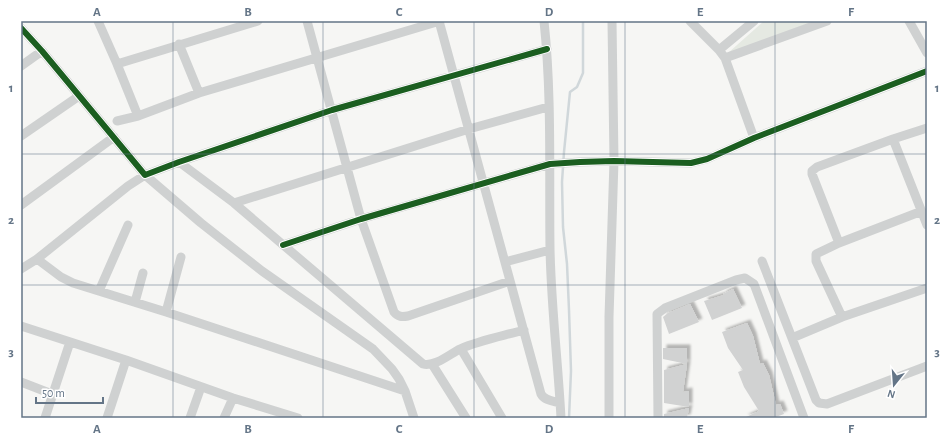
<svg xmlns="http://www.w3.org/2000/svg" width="948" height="439" viewBox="0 0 948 439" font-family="'Alegreya Sans',sans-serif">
<defs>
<filter id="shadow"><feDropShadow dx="3.5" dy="-3.5" stdDeviation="1" flood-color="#0004"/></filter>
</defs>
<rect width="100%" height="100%" fill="#f6f6f4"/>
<path fill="#e5e9e2" d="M 764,21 L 816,21 L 728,53 Z"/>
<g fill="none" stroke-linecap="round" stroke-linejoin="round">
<path stroke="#d0d7da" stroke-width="2.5" d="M 569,418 L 571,371 L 569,310 L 567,264 L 563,227 L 562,182 L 564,152 L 570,92 L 577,87 L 583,73 L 583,21"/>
</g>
<path fill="#d1d2d2" filter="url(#shadow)" d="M 733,289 L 742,308 L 712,320 L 704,301 L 724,295 L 723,294 Z
M 690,304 L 699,322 L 669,334 L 663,317 L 668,313 Z
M 747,323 L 753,336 L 760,364 L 763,363 L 769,375 L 776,405 L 780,404 L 784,414 L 773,418 L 744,418 L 759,411 L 744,387 L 738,372 L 743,370 L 728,348 L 722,332 Z
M 663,348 L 687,348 L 687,364 L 663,359 Z
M 687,364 L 683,392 L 689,391 L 689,407 L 664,403 L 664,370 Z
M 689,408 L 687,418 L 664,418 L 664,414 Z"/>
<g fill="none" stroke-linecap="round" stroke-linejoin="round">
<path stroke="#cfd1d1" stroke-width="9" d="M 98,21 L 117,64 L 258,21
M 307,21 L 361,219 L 394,312 C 398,317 402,317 408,316 L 510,281
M 439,21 L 541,394 C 545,401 553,401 560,403
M 544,21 C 552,96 549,173 550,248 C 551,305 558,362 561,418
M 690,21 L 719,50 L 725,58 L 754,138
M 909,21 L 927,53
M 21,28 L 42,51 L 145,175 L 179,162 L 332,110 L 547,49
M 179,44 L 199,93
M 719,50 L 754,21
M 725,58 L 827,21
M 117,64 L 138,116
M 21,66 L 42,51
M 117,121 L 138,116 L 199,93 L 440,21
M 21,136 L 79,96
M 893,139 L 927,128
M 179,162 L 234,203 L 423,364 C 435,367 450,354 460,349 C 480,340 503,336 524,330
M 234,203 L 469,129 L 548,107
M 21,205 L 114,137
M 839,243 L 812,174 L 812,171 L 817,167 L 893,139 L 927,225
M 283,245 L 361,219 L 550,164 L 580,162 L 614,161 L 691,163 L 707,159 L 754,138 L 927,71
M 37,259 L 61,277 L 73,283 L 166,312 L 405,391
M 762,261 L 816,400 L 819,403 L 827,404 L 927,366
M 505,262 L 550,250
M 21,269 L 37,259 L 128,186 L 145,175 L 201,223 L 262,271 L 373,349 L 392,369 L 399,379 L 405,391 L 414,418
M 99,291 L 128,225
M 135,302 L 143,273
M 166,312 L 181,257
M 842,317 L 816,261 L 816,254 L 839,243 L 922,211
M 21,326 L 126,360 L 233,398 L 298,418
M 792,338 L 842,317 L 927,288
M 461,349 L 502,418
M 432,364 L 466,418
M 21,382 L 52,394
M 45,418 L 70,342
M 107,418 L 126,360
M 190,418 L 201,387
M 224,418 L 233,398
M 609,418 L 609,317 L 614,161 L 612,21
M 658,418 L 657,314 L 665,308 L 736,280 L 745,278 L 754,284 L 804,418"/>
<g stroke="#fff" stroke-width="8">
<path id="cycleway" d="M 21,28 L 42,51 L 145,175 L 179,162 L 332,110 L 547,49
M 283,245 L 361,219 L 550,164 L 580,162 L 614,161 L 691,163 L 707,159 L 754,138 L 927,71"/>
</g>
<use href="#cycleway" stroke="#1b5e20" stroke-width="6"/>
</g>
<path fill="none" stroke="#647587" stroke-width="1" stroke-opacity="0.55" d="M 173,21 L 173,418M 323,21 L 323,418M 474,21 L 474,418M 625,21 L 625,418M 775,21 L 775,418M 21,154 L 927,154M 21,285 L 927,285"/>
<rect width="948" height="439" fill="none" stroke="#ffffff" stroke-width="44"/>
<g transform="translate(894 385) rotate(197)" stroke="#ffffff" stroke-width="3" paint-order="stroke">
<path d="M0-3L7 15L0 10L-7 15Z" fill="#647587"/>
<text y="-6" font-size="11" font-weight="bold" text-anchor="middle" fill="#647587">N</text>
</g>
<path d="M36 397v6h67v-6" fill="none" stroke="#647587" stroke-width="2"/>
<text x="42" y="397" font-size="12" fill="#647587" stroke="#ffffff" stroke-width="3" paint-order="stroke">50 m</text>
<rect x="22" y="22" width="904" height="395" fill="none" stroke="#647587" stroke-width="1.5"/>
<g font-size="13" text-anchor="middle" font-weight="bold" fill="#647587">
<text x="97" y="16">A</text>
<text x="248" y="16">B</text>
<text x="399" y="16">C</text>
<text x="549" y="16">D</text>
<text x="700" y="16">E</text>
<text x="851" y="16">F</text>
<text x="11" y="92">1</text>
<text x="937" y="92">1</text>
<text x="11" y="224">2</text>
<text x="937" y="224">2</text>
<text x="11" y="356">3</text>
<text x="937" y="356">3</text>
<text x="97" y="433">A</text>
<text x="248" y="433">B</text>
<text x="399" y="433">C</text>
<text x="549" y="433">D</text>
<text x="700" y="433">E</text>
<text x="851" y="433">F</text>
</g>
</svg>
